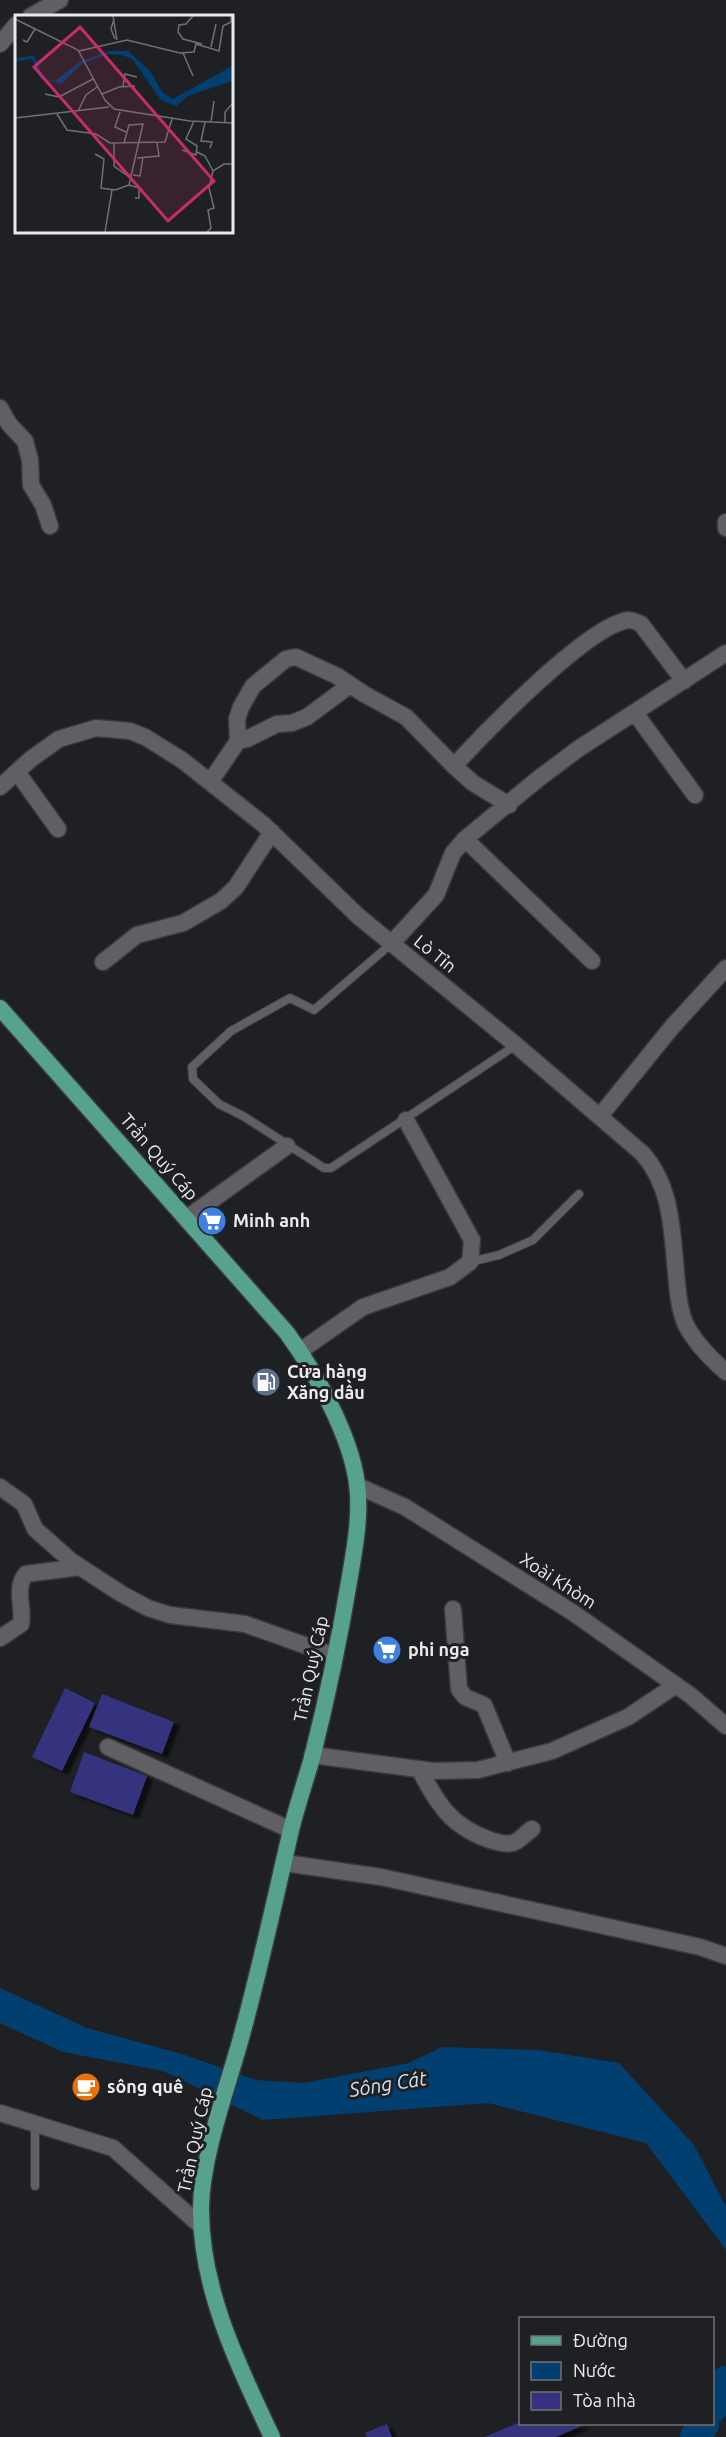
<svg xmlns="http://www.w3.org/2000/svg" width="726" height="2437" viewBox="0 0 726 2437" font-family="Ubuntu,sans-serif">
<defs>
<filter id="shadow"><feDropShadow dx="6" dy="4" stdDeviation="1.5" flood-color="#0009"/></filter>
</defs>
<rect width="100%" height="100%" fill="#1f2023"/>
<path fill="#013f70" d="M 0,1988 L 87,2028 L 185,2055 L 256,2080 L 304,2083 L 409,2063 L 442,2047 L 538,2050 L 619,2063 L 694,2145 L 726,2207 L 726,2250 L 646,2143 L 488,2103 L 263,2120 L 163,2071 L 63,2052 L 0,2023 Z"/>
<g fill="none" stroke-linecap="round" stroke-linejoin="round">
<path stroke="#013f70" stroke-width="32" d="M 712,2407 L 726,2382
M 696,2437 L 703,2424"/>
</g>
<path fill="#35317e" filter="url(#shadow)" d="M 65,1688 L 95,1703 L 62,1771 L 32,1757 Z
M 102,1694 L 174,1722 L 162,1754 L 89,1727 Z
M 84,1752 L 147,1776 L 133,1815 L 70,1792 Z
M 520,2422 L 583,2424 L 584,2425 L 556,2437 L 484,2437 Z
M 387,2424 L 392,2437 L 367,2437 L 365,2433 Z"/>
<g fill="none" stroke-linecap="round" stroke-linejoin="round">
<g stroke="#3a3a3d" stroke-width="10">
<path id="service" d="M 391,944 L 314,1010 L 290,998 L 231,1031 L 192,1067 L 193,1079 L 219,1104 L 243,1116 L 324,1168 L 331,1168 L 516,1045
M 470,1262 L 499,1255 L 533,1240 L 579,1194
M 35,2186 L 35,2123"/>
</g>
<g stroke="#3a3a3d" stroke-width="19">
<path id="minor" d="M 31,16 L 60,0
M 0,44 L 16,25
M 0,408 L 9,424 L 25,441 L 30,460 L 31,485 L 43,505 L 50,526
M 726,522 L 726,528
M 635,713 L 695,795
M 238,741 L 247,739 L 277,724 L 292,723 L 307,717 L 350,685
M 454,766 C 485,732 582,632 624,621 C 630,619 634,621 641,624 L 684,681
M 17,772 L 58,829
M 210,782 L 238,741 L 237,719 L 241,707 L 253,686 L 286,659 L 296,657 L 337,676 L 364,694 L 406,717 L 454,766 L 473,783 L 509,805
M 0,787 L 31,759 L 59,739 L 96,728 L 130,731 L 145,737 L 182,760 L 264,825 L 358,916 L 516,1045 L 642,1153 C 674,1188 672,1238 677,1283 C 678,1296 680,1311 685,1323 C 694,1342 710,1358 726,1372
M 465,839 L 592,961
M 391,944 L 436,895 L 453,853 L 465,839 L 538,779 L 578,749 L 726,653
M 103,962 L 137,935 L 183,923 L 221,901 L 236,887 L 272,832
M 600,1116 L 672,1027 L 726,968
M 187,1218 L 287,1146
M 300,1351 L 363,1307 L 450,1277 L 470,1262 L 472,1240 L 406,1120
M 0,1487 L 24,1504 L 35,1529 L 71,1561 L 120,1593 L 148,1608 L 170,1615 L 245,1624 L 335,1656
M 453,1609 L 459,1689 L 465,1697 L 484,1705 L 508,1763
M 0,1638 L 21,1624 C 24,1607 14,1588 26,1574 L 80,1567
M 108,1747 L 291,1830
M 312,1755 L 433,1771 L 478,1770 L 552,1751 L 628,1717 L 676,1685
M 419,1769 C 438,1804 450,1826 490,1840 C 496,1842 505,1845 513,1843 C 519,1841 526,1833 532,1829
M 285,1863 L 381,1877 L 700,1947 L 726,1956
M 0,2113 L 113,2148 L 201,2226"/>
</g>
<g stroke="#3a3a3d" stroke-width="19">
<path id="tertiary" d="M 358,1486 L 405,1507 L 572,1612 L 690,1695 L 726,1726"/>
</g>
<g stroke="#3a3a3d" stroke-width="19">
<path id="primary" d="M 0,1008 L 287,1333 C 316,1373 351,1436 357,1484 C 361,1514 355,1547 350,1576 C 340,1637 327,1698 312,1758 C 305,1782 297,1806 291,1830 C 275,1899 260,1969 241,2038 C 227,2089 202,2155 201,2207 C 200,2288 238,2365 272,2437"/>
</g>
<use href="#service" stroke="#606064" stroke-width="8"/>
<use href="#minor" stroke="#606064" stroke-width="16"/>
<use href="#tertiary" stroke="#606064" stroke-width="16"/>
<use href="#primary" stroke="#57a18f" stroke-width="16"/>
</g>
<defs>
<g id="supermarket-disc" transform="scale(1.5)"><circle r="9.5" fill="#3f7fe0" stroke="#1f2023"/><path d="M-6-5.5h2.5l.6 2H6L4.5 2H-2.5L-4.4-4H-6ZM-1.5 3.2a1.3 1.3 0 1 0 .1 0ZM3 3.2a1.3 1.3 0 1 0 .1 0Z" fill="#fff"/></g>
<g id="fuel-disc" transform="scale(1.5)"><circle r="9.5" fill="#5c6f8a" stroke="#1f2023"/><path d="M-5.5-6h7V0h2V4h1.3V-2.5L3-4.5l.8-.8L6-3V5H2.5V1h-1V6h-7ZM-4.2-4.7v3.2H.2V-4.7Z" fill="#fff"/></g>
<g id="cafe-disc" transform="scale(1.5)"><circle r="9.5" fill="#e8710a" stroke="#1f2023"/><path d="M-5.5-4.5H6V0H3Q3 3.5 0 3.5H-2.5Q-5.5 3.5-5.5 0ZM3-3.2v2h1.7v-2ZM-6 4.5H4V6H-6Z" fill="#fff"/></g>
</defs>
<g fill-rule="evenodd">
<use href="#supermarket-disc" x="212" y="1221"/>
<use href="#fuel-disc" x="266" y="1382"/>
<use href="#supermarket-disc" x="387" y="1650"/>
<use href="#cafe-disc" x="86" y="2087"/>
</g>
<g text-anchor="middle" stroke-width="6" stroke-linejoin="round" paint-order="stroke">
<g font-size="18" fill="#eaeaec" stroke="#1f2023">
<text transform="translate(435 954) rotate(39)" y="6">Lò Tỉn</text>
<text transform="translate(159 1157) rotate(49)" y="6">Trần Quý Cáp</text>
<text transform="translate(558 1581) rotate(33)" y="6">Xoài Khòm</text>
<text transform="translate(311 1669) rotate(-78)" y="6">Trần Quý Cáp</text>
<text transform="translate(195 2140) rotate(-78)" y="6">Trần Quý Cáp</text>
</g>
<g font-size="18" font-weight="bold" fill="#eaeaec" stroke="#1f2023" text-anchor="start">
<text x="233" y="1227">Minh anh</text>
<text x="287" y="1378">Cửa hàng<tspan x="287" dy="21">Xăng dầu</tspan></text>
<text x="408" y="1656">phi nga</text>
<text x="107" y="2093">sông quê</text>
</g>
<g font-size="20" font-style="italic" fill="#cfe0f2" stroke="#1f2023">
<text transform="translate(388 2084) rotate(-9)" y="7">Sông Cát</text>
</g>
</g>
<g transform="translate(15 15)">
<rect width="218" height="218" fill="#1f2023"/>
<path d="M 94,36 L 113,36 L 136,57 L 147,77 L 158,84 L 217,51 L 217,66 L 173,81 L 161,91 L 146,85 L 117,44 L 107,40 L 93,39 L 68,48 L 46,69 L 26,63 L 40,66 L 66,46 Z" fill="#013f70"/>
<path fill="none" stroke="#013f70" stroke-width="3" d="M 0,45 L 18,42 L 28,65"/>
<path fill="none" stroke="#707173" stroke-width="1.5" d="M 98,1 L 102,25M 178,1 L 171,9 L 164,10 L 163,17 L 168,24 L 187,29M 0,4 L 63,35 L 90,85 L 99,94 L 175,106 L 218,108M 99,4 L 96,14 L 100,24M 8,25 L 12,27 L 20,14M 196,32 L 201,9M 64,36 L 112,25 L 165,38 L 179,37 L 181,29 L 204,36 L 208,11 L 216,7 L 216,1M 168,38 L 178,61M 108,71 L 110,59 L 122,62M 30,79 L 44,82 L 78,64M 87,79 L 104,72 L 120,71M 63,96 L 71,80 L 82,72M 105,97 L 100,112 L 111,117M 42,99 L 52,115 L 81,119 L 95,128 L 150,127 L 157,104M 0,103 L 94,92M 190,107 L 186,126 L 197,127 L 195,133M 196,107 L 199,86M 210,108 L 210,97 L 218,88M 99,128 L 99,151 L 117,164M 167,135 L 181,140 L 182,131 L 171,124 L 179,106M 182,137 L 190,141 L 198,156 L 209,149 L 218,149M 80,139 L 89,144 L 86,173 L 100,175 L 114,170 L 128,109 L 114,110 L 109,128M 122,143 L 144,141 L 142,128M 118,160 L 125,161 L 128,142M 114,170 L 124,173 L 124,183 L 120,183M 90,217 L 97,175M 192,217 L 196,213 L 193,195 L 199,193 L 194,173 L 198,156"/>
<path fill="#c62d6a" fill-opacity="0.15" stroke="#c62d6a" stroke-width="3" d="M 65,12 L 199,166 L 153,206 L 19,52 Z"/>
<rect width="218" height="218" fill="none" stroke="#eaeaec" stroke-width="3"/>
</g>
<rect x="519" y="2317" width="195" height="108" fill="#1f2023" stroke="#707173" stroke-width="1.5"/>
<rect x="531" y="2336" width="30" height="9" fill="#57a18f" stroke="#707173" stroke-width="1.5"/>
<text x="573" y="2347" font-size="18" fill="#eaeaec">Đường</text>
<rect x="531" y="2362" width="30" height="18" fill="#013f70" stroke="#707173" stroke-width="1.5"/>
<text x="573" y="2377" font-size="18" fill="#eaeaec">Nước</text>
<rect x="531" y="2392" width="30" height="18" fill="#35317e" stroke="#707173" stroke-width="1.5"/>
<text x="573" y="2407" font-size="18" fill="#eaeaec">Tòa nhà</text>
</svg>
